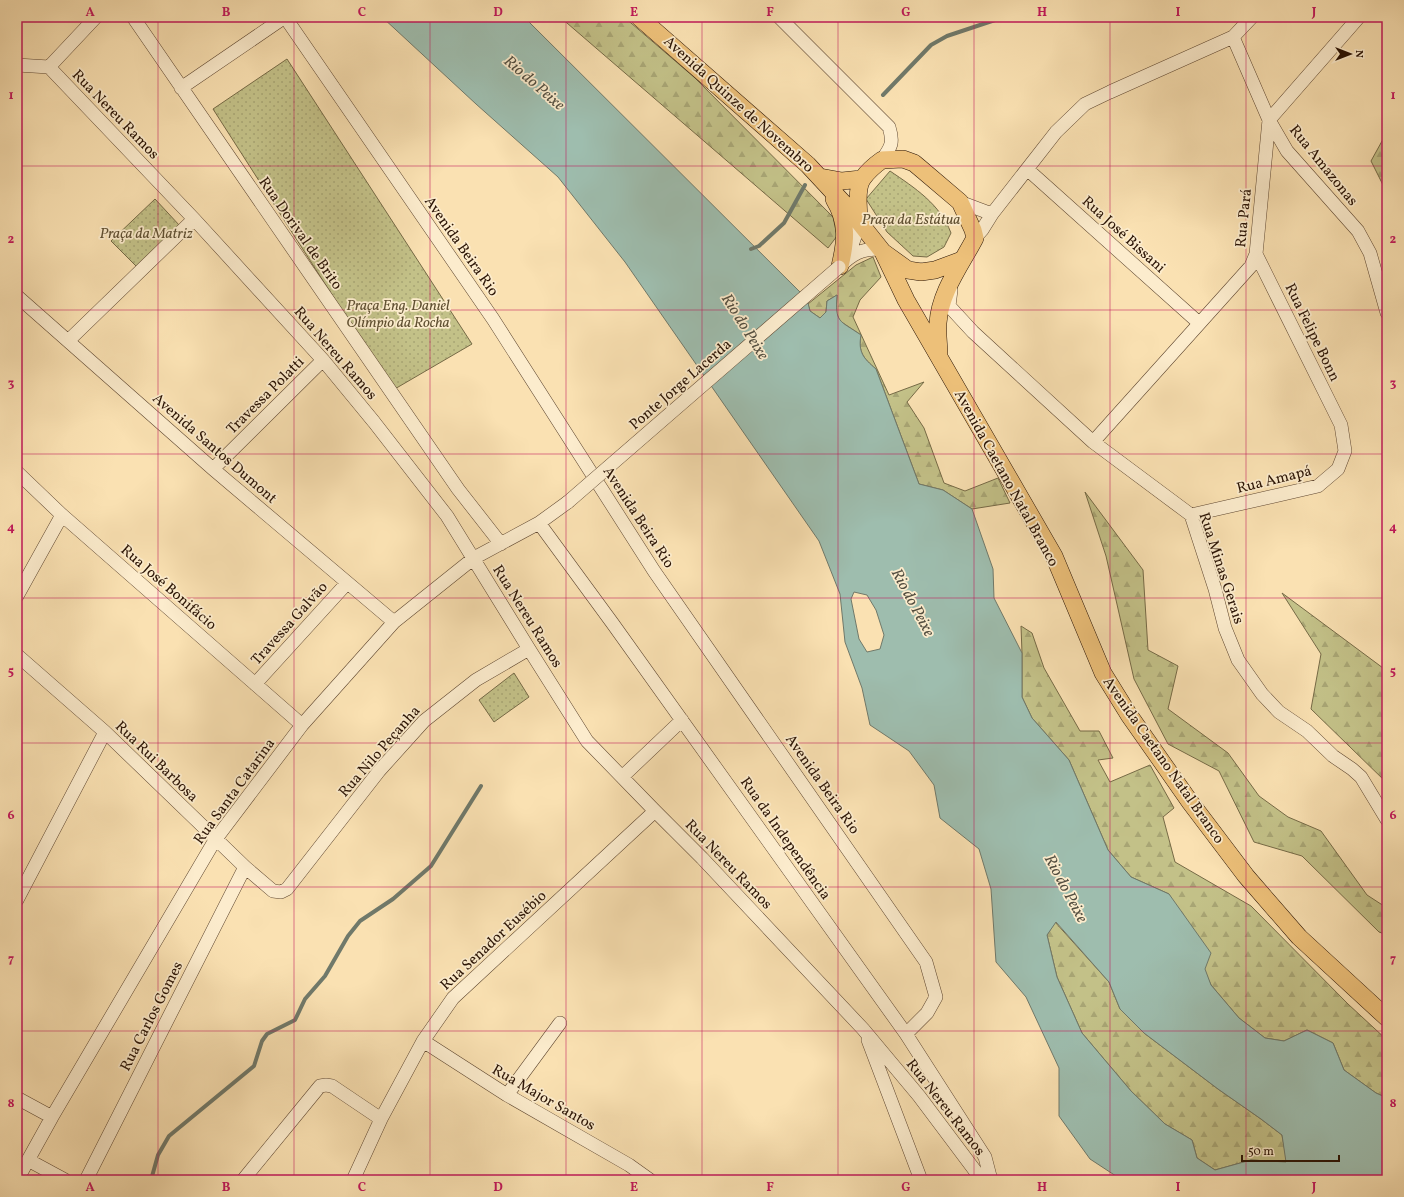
<svg xmlns="http://www.w3.org/2000/svg" width="1404" height="1197" viewBox="0 0 1404 1197" font-family="Vollkorn,serif">
<defs>
<pattern id="forest-firs" width="22" height="20" patternUnits="userSpaceOnUse"><rect width="22" height="20" fill="#c3c188"/><path d="M5 1l3.5 6h-7zM16 11l3.5 6h-7z" fill="#a8a574"/></pattern>
<pattern id="park-dots" width="8" height="8" patternUnits="userSpaceOnUse"><rect width="8" height="8" fill="#c3c188"/><path d="M2 2h.1M6 6h.1" fill="none" stroke="#a8a574" stroke-width="1.8" stroke-linecap="round"/></pattern>
</defs>
<rect width="100%" height="100%" fill="#fae1b2"/>
<filter id="stains"><feTurbulence type="fractalNoise" baseFrequency=".005" numOctaves="4"/><feColorMatrix values="0 0 0 0 .2 0 0 0 0 .09 0 0 0 0 .02 0 0 0 .5 -.17"/></filter>
<radialGradient id="worn" r=".72"><stop offset=".6" stop-color="#630" stop-opacity="0"/><stop offset="1" stop-color="#630" stop-opacity=".3"/></radialGradient>
<path fill="url(#forest-firs)" stroke="#766a46" d="M 560,17 L 624,17 L 695,78 L 833,217 L 837,236 L 828,248 Z
M 1387,132 L 1387,193 L 1371,161 Z
M 873,257 L 881,277 L 860,300 L 853,317 L 889,395 L 924,382 L 907,402 L 924,428 L 944,483 L 965,491 L 998,478 L 1010,503 L 972,509 L 943,490 L 919,484 L 876,369 C 863,358 858,352 861,335 L 840,321 L 836,312 L 837,295 L 827,301 L 826,312 L 820,318 L 810,311 L 808,304 L 856,265 Z
M 1085,492 L 1143,570 L 1148,650 L 1178,666 L 1168,709 L 1228,753 L 1259,796 L 1288,817 L 1321,831 L 1367,895 L 1387,908 L 1387,935 L 1379,932 L 1302,856 L 1254,842 L 1219,771 L 1168,744 L 1134,679 L 1106,556 Z
M 1387,575 L 1387,783 L 1311,709 L 1321,654 L 1282,593 L 1383,668 L 1383,583 Z
M 1021,626 L 1032,633 L 1044,668 L 1080,731 L 1099,731 L 1113,758 L 1098,760 L 1110,782 L 1150,765 L 1174,808 L 1163,817 L 1175,862 L 1251,906 L 1348,1004 L 1387,1040 L 1387,1098 L 1376,1093 L 1344,1070 L 1333,1043 L 1307,1030 L 1284,1041 L 1265,1038 L 1239,1018 L 1211,985 L 1169,894 L 1131,877 L 1108,850 L 1069,760 L 1032,718 L 1022,697 L 1022,653 Z
M 1055,922 L 1109,982 L 1120,1009 L 1144,1033 L 1218,1089 L 1261,1119 L 1282,1135 L 1287,1162 L 1251,1160 L 1215,1170 L 1197,1158 L 1192,1140 L 1165,1124 L 1131,1091 L 1082,1033 L 1057,977 L 1047,935 Z"/>
<path fill="url(#park-dots)" stroke="#766a46" d="M 287,59 L 472,344 L 393,390 L 213,109 Z
M 890,171 C 915,188 940,204 951,233 L 944,247 L 927,257 L 913,256 L 887,232 L 866,199 Z
M 155,199 L 180,226 L 137,267 L 111,241 Z
M 514,673 L 529,697 L 494,722 L 479,700 Z"/>
<path fill="#9ebdae" stroke="#70796a" fill-rule="evenodd" d="M 382,17 L 524,17 L 807,299 L 810,311 L 820,318 L 826,312 L 827,301 L 837,295 C 835,323 839,320 861,335 C 858,352 863,358 876,369 L 919,484 L 943,490 L 972,509 L 993,569 L 994,598 L 1022,653 L 1022,697 L 1032,718 L 1069,760 L 1108,850 L 1131,877 L 1169,894 L 1211,953 L 1205,969 L 1211,985 L 1239,1018 L 1265,1038 L 1284,1041 L 1307,1030 L 1333,1043 L 1344,1070 L 1376,1093 L 1387,1098 L 1387,1180 L 1122,1180 L 1090,1159 L 1059,1116 L 1059,1068 L 1026,997 L 996,962 L 991,889 L 979,849 L 940,818 L 934,785 L 909,751 L 870,725 L 862,688 L 845,642 L 840,594 L 819,541 L 625,262 L 558,177 L 476,104 ZM 854,592 L 867,595 L 876,610 L 884,635 L 880,649 L 867,652 L 859,639 L 851,599 ZM 1056,922 L 1109,982 L 1120,1009 L 1144,1033 L 1218,1089 L 1261,1119 L 1282,1135 L 1286,1162 L 1251,1160 L 1215,1170 L 1197,1158 L 1192,1140 L 1165,1124 L 1131,1091 L 1082,1033 L 1057,977 L 1047,935 Z"/>
<g fill="none" stroke-linecap="round" stroke-linejoin="round">
<path stroke="#70796a" stroke-width="4" d="M 883,95 L 931,45 L 947,36 L 1004,17
M 751,249 L 759,246 L 784,223 L 805,185
M 151,1180 L 158,1155 L 169,1136 L 254,1066 L 262,1041 L 267,1034 L 295,1020 L 305,999 L 325,976 L 348,936 L 360,921 L 393,899 L 431,866 L 481,786"/>
<g stroke="#5e4630" stroke-width="14">
<path id="minor" d="M 133,17 L 458,489 L 501,544
M 285,17 L 493,319 L 654,571 L 926,962 L 936,997 L 927,1013 L 906,1034
M 779,17 L 889,127 C 894,143 891,147 882,160
M 1233,37 L 1269,120 L 1287,151 L 1358,231 L 1370,253 L 1387,313
M 17,65 L 49,67
M 49,67 L 194,219 L 323,360 L 374,422 L 447,516 L 529,649 L 587,741 L 655,811 L 702,858 L 863,1029 L 919,1096 L 982,1180
M 49,67 L 96,17
M 181,88 L 285,17
M 1027,169 L 1199,323
M 960,202 L 992,214
M 975,238 L 982,230 L 992,214 L 1056,132 L 1085,104 L 1110,92 L 1233,37 L 1252,17
M 848,257 L 860,222
M 839,267 C 853,253 861,249 880,249
M 951,290 L 949,306 L 973,332 L 1093,442 L 1191,515 L 1215,589 L 1225,628 L 1238,660 L 1262,694 L 1279,712 L 1307,731 L 1333,756 L 1352,769 L 1361,777 L 1387,820
M 17,296 L 213,469 L 394,622
M 68,341 L 194,219
M 1093,442 L 1251,266 L 1256,254 L 1269,120 L 1359,17
M 213,469 L 323,360
M 17,472 L 62,515 L 302,725
M 1191,515 L 1318,486 L 1338,469 L 1345,451 L 1341,425 L 1256,254
M 539,523 L 613,624 L 906,1034 L 985,1157 L 991,1180
M 17,596 L 62,515
M 17,655 L 105,732 L 245,867 L 273,891 L 281,892 L 287,889 L 379,771 L 424,721 L 476,680 L 529,649
M 255,684 L 347,583
M 622,777 L 682,720
M 17,900 L 105,732
M 868,1040 L 921,1180
M 423,1041 L 507,1095 L 629,1165 L 650,1180
M 507,1095 L 560,1023
M 17,1098 L 52,1117
M 28,1160 L 65,1180
M 17,1180 L 52,1117 L 215,840 L 302,725 L 394,622 L 474,558 L 539,523 L 568,502
M 86,1180 L 245,867
M 243,1180 L 320,1086 L 326,1085 L 332,1086 L 381,1119
M 353,1180 L 381,1119 L 423,1041 L 453,998 L 655,811"/>
</g>
<g stroke="#2a1304" stroke-width="18">
<path id="major" d="M 639,17 L 808,165 L 848,208 L 883,252 L 908,270 L 921,272 L 935,270 L 962,260
M 820,177 L 842,181 L 861,179
M 834,199 C 848,222 846,241 840,266
M 860,222 C 858,211 856,187 863,178 C 868,171 875,165 882,160 L 903,159 L 914,163 L 920,168 L 960,202 L 973,230 L 975,238 C 961,265 940,292 938,323 C 937,334 939,344 939,355
M 883,252 L 906,300 L 1054,556 L 1103,673 L 1129,715 L 1190,802 L 1246,876 L 1299,937 L 1387,1018"/>
</g>
<use href="#minor" stroke="#fceccd" stroke-width="13"/>
<use href="#major" stroke="#edc079" stroke-width="17"/>
<g stroke="#5e4630" stroke-width="14" stroke-linecap="butt">
<path id="minor-bridge" d="M 568,502 L 839,267"/>
</g>
<use href="#minor-bridge" stroke="#fceccd" stroke-width="13"/>
</g>
<path fill="none" stroke="#c2185b" stroke-width="1" stroke-opacity="0.55" d="M 158,17 L 158,1180M 294,17 L 294,1180M 430,17 L 430,1180M 566,17 L 566,1180M 702,17 L 702,1180M 838,17 L 838,1180M 974,17 L 974,1180M 1110,17 L 1110,1180M 1246,17 L 1246,1180M 17,166 L 1387,166M 17,310 L 1387,310M 17,454 L 1387,454M 17,598 L 1387,598M 17,743 L 1387,743M 17,887 L 1387,887M 17,1031 L 1387,1031"/>
<g text-anchor="middle" stroke-width="3.5" stroke-linejoin="round" paint-order="stroke">
<g font-size="15" fill="#2a1304" stroke="#fceccd">
<text transform="translate(739 104) rotate(42)" y="5">Avenida Quinze de Novembro</text>
<text transform="translate(116 114) rotate(46)" y="5">Rua Nereu Ramos</text>
<text transform="translate(1324 165) rotate(51)" y="5">Rua Amazonas</text>
<text transform="translate(1243 218) rotate(-84)" y="5">Rua Pará</text>
<text transform="translate(301 233) rotate(55)" y="5">Rua Dorival de Brito</text>
<text transform="translate(1124 234) rotate(42)" y="5">Rua José Bissani</text>
<text transform="translate(462 246) rotate(55)" y="5">Avenida Beira Rio</text>
<text transform="translate(1313 332) rotate(64)" y="5">Rua Felipe Bonn</text>
<text transform="translate(336 353) rotate(49)" y="5">Rua Nereu Ramos</text>
<text transform="translate(680 384) rotate(-41)" y="5">Ponte Jorge Lacerda</text>
<text transform="translate(265 395) rotate(-45)" y="5">Travessa Polatti</text>
<text transform="translate(215 448) rotate(41)" y="5">Avenida Santos Dumont</text>
<text transform="translate(1007 478) rotate(61)" y="5">Avenida Caetano Natal Branco</text>
<text transform="translate(1274 479) rotate(-14)" y="5">Rua Amapá</text>
<text transform="translate(639 517) rotate(57)" y="5">Avenida Beira Rio</text>
<text transform="translate(1222 568) rotate(72)" y="5">Rua Minas Gerais</text>
<text transform="translate(169 587) rotate(41)" y="5">Rua José Bonifácio</text>
<text transform="translate(528 616) rotate(58)" y="5">Rua Nereu Ramos</text>
<text transform="translate(289 623) rotate(-48)" y="5">Travessa Galvão</text>
<text transform="translate(379 751) rotate(-49)" y="5">Rua Nilo Peçanha</text>
<text transform="translate(1164 760) rotate(55)" y="5">Avenida Caetano Natal Branco</text>
<text transform="translate(157 761) rotate(44)" y="5">Rua Rui Barbosa</text>
<text transform="translate(823 784) rotate(55)" y="5">Avenida Beira Rio</text>
<text transform="translate(234 791) rotate(-54)" y="5">Rua Santa Catarina</text>
<text transform="translate(786 838) rotate(55)" y="5">Rua da Independência</text>
<text transform="translate(729 864) rotate(46)" y="5">Rua Nereu Ramos</text>
<text transform="translate(493 940) rotate(-43)" y="5">Rua Senador Eusébio</text>
<text transform="translate(151 1016) rotate(-63)" y="5">Rua Carlos Gomes</text>
<text transform="translate(544 1097) rotate(30)" y="5">Rua Major Santos</text>
<text transform="translate(946 1107) rotate(52)" y="5">Rua Nereu Ramos</text>
</g>
<g font-size="15" font-style="italic" fill="#605032" stroke="#fceccd">
<text x="911" y="224">Praça da Estátua</text>
<text x="146" y="238">Praça da Matriz</text>
<text x="398" y="310">Praça Eng. Daniel<tspan x="398" dy="17">Olímpio da Rocha</tspan></text>
</g>
<g font-size="16" font-style="italic" fill="#534e40" stroke="#fceccd">
<text transform="translate(535 82) rotate(41)" y="6">Rio do Peixe</text>
<text transform="translate(746 326) rotate(58)" y="6">Rio do Peixe</text>
<text transform="translate(914 602) rotate(62)" y="6">Rio do Peixe</text>
<text transform="translate(1067 888) rotate(62)" y="6">Rio do Peixe</text>
</g>
</g>
<rect width="1404" height="1197" fill="none" stroke="#fae1b2" stroke-width="44"/>
<g transform="translate(1350 54) rotate(90)" stroke="#fceccd" stroke-width="3" paint-order="stroke">
<path d="M0-3L7 15L0 10L-7 15Z" fill="#2a1304"/>
<text y="-6" font-size="11" font-weight="bold" text-anchor="middle" fill="#2a1304">N</text>
</g>
<path d="M1242 1155v6h97v-6" fill="none" stroke="#2a1304" stroke-width="2"/>
<text x="1248" y="1155" font-size="12" fill="#2a1304" stroke="#fceccd" stroke-width="3" paint-order="stroke">50 m</text>
<rect x="22" y="22" width="1360" height="1153" fill="none" stroke="#c2185b" stroke-width="1.5"/>
<g font-size="13" text-anchor="middle" font-weight="bold" fill="#c2185b">
<text x="90" y="16">A</text>
<text x="226" y="16">B</text>
<text x="362" y="16">C</text>
<text x="498" y="16">D</text>
<text x="634" y="16">E</text>
<text x="770" y="16">F</text>
<text x="906" y="16">G</text>
<text x="1042" y="16">H</text>
<text x="1178" y="16">I</text>
<text x="1314" y="16">J</text>
<text x="11" y="99">1</text>
<text x="1393" y="99">1</text>
<text x="11" y="243">2</text>
<text x="1393" y="243">2</text>
<text x="11" y="387">3</text>
<text x="1393" y="387">3</text>
<text x="11" y="531">4</text>
<text x="1393" y="531">4</text>
<text x="11" y="675">5</text>
<text x="1393" y="675">5</text>
<text x="11" y="819">6</text>
<text x="1393" y="819">6</text>
<text x="11" y="963">7</text>
<text x="1393" y="963">7</text>
<text x="11" y="1107">8</text>
<text x="1393" y="1107">8</text>
<text x="90" y="1191">A</text>
<text x="226" y="1191">B</text>
<text x="362" y="1191">C</text>
<text x="498" y="1191">D</text>
<text x="634" y="1191">E</text>
<text x="770" y="1191">F</text>
<text x="906" y="1191">G</text>
<text x="1042" y="1191">H</text>
<text x="1178" y="1191">I</text>
<text x="1314" y="1191">J</text>
</g>
<rect width="100%" height="100%" filter="url(#stains)"/>
<rect width="100%" height="100%" fill="url(#worn)"/>
</svg>
